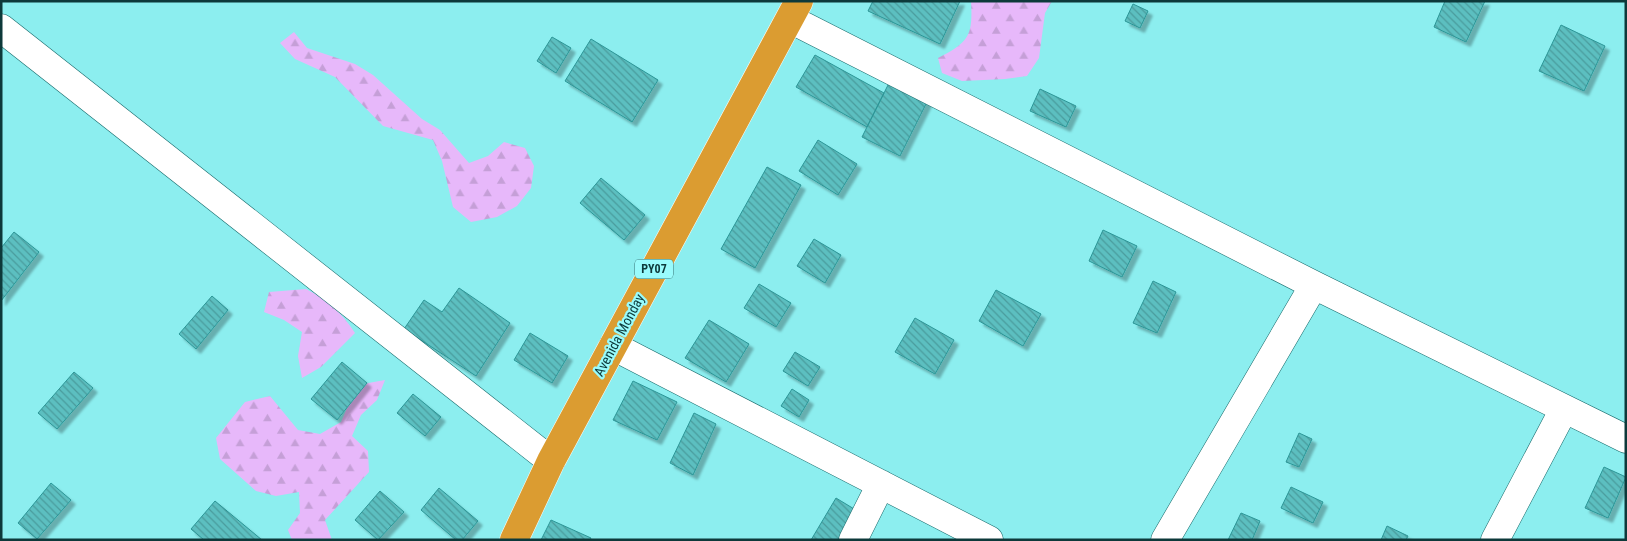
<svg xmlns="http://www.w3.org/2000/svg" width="1627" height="541" viewBox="0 0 1627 541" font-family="'Roboto Condensed',sans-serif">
<defs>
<pattern id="forest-firs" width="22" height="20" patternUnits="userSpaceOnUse" patternTransform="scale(1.25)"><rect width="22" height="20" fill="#e7b8fa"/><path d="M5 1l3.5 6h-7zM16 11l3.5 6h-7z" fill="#c59fd7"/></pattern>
<pattern id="building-back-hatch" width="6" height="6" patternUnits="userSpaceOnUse" patternTransform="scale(1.25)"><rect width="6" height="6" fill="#5cbfc0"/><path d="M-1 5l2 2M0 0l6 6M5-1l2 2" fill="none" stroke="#4a9c9d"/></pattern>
<filter id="shadow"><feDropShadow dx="4.5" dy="4.5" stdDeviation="1" flood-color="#0004"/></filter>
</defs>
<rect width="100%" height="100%" fill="#8ceeef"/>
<path fill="url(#forest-firs)" d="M 971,1 L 1052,1 L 1045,13 L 1039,58 L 1027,76 L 1005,79 L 962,81 L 942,73 L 938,58 C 969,42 973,36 971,1 Z
M 294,32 L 307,48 L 355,64 L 373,75 L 422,119 L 440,130 L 469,163 L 488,156 L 504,142 L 525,148 L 534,166 L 531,188 L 517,206 L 497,217 L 471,222 L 453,207 L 442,161 L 433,140 L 383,126 L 335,77 L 295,59 L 280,43 Z
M 306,289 C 328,300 342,313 355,333 L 321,367 L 302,378 L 298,356 L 302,332 L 284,320 L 264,312 L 269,292 Z
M 385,380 L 377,400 L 361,415 L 352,436 L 368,451 L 369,472 L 325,520 L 332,540 L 292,540 L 288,530 L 300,513 L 299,492 L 276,496 L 256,491 L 220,459 L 216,438 L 245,402 L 270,396 L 298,430 L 320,434 L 341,422 L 350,401 L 363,384 Z"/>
<path fill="url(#building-back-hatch)" stroke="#2c9697" filter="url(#shadow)" d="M 873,1 L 960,1 L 940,44 L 868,11 Z
M 1445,1 L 1485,1 L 1466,42 L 1434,27 Z
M 1133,4 L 1148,11 L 1140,28 L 1125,21 Z
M 1561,25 L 1605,46 L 1584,91 L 1539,71 Z
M 552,37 L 571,48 L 556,73 L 537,61 Z
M 591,39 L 658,80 L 632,122 L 565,81 Z
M 815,55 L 884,93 L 867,127 L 796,87 Z
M 890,81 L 928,100 L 900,156 L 862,137 Z
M 1040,89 L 1076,106 L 1066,127 L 1030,111 Z
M 818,140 L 857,164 L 838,195 L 799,171 Z
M 767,167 L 801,185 L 755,268 L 721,249 Z
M 601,178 L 645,215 L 624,240 L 580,203 Z
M 1103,230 L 1137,246 L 1122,277 L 1089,261 Z
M 14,232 L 39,252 L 1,301 L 1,248 Z
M 814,239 L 841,255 L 825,283 L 797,266 Z
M 1153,281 L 1176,292 L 1157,333 L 1133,323 Z
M 759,284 L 791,303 L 776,327 L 744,308 Z
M 459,288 L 510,323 L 476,376 L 404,329 L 424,300 L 442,312 Z
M 996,290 L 1041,314 L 1023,346 L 979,321 Z
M 212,296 L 228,310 L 196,349 L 179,334 Z
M 915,318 L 954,340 L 935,374 L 895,352 Z
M 709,320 L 749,344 L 726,382 L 685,358 Z
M 530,333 L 568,356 L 552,383 L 514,360 Z
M 795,352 L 820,367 L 808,386 L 783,371 Z
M 342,362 L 367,383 L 337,420 L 311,399 Z
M 74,372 L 93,388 L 57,429 L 38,413 Z
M 633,381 L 677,402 L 657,440 L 613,420 Z
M 792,389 L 809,400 L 799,417 L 781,406 Z
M 413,394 L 441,417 L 425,436 L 397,413 Z
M 694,413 L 716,424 L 693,475 L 670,463 Z
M 1299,433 L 1312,439 L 1299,467 L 1286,462 Z
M 1604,467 L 1626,477 L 1608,518 L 1585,508 Z
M 51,483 L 71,500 L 37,539 L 18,523 Z
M 1291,487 L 1323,502 L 1313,523 L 1281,508 Z
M 439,488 L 478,521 L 462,540 L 456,540 L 421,510 Z
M 380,491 L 404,512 L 378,540 L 355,520 Z
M 836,498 L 864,515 L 849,540 L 811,540 Z
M 215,501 L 262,540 L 204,540 L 191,529 Z
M 1241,513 L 1260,521 L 1252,540 L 1228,540 Z
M 551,520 L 591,538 L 590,540 L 541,540 Z
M 1387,526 L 1408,536 L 1406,540 L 1381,540 Z"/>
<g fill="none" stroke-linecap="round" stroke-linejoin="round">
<g stroke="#16696a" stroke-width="29">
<path id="minor" d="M 790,19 L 1314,285 L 1626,439
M 1,28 L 551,461
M 613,346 L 989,540
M 853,540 L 881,484
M 1165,540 L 1314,285
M 1495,540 L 1564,409"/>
</g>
<g stroke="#fff" stroke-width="29">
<path id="highway" d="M 514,540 L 551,461 L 799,1"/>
</g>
<use href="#minor" stroke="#fff" stroke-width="28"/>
<use href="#highway" stroke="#db9c31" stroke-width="28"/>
</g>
<g text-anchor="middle" stroke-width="4.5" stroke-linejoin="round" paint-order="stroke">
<rect fill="#99fbfc" stroke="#377374" stroke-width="1" x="635" y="259.5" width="38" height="19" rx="4"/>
<g font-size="12" font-weight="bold" fill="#0d393a">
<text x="654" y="273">PY07</text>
</g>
<g font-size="14" fill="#0d393a" stroke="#99fbfc">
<text transform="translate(619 335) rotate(-62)" y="5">Avenida Monday</text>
</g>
</g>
<rect width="1627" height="541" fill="none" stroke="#0d393a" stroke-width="5"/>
</svg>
